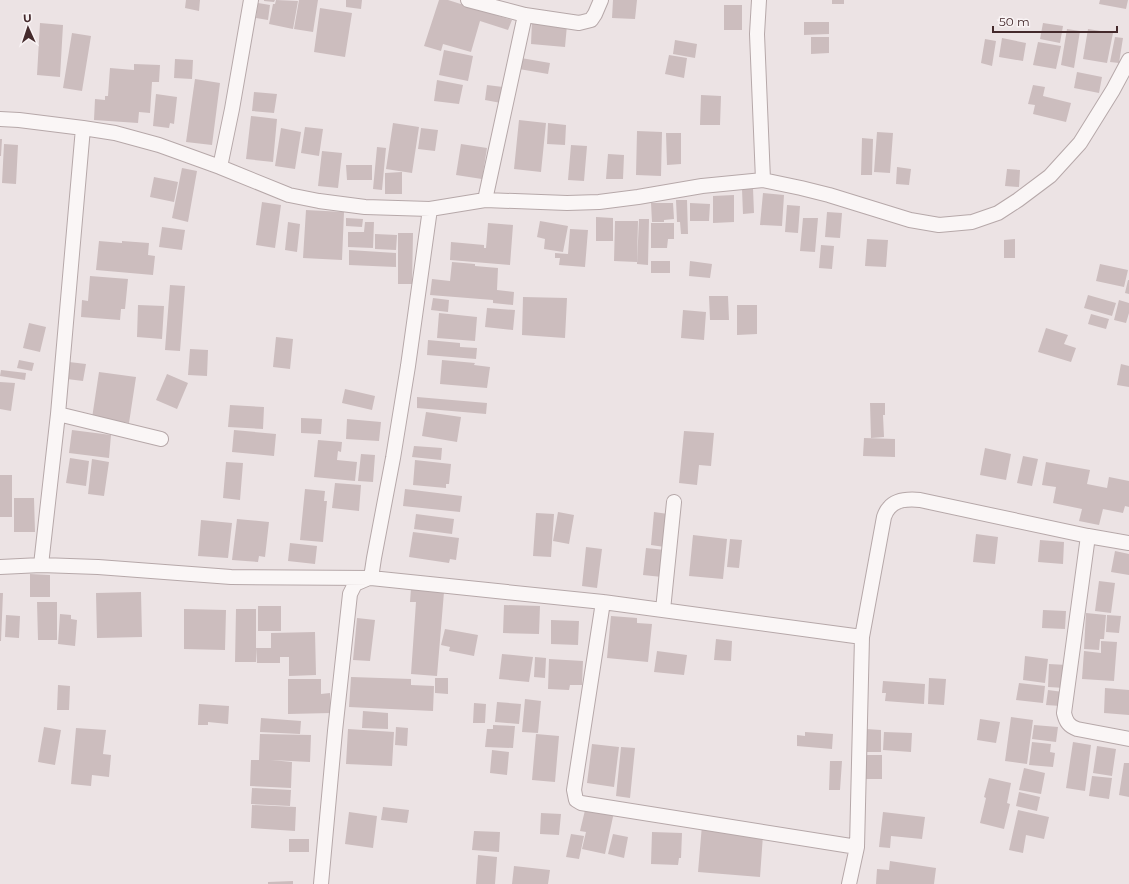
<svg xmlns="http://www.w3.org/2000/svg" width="1129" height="884" viewBox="0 0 1129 884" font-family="Montserrat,sans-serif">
<rect width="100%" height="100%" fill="#ece3e4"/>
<path fill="#ccbdbe" d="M 186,0 L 200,0 L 199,11 L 185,8 Z
M 264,0 L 275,0 L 274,2 L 264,1 Z
M 276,0 L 298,1 L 293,29 L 269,24 L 273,4 L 275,4 Z
M 299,0 L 318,0 L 313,32 L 294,29 Z
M 346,0 L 362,0 L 361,9 L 346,7 Z
M 439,0 L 448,0 L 512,20 L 508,30 L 480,21 L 471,52 L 443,44 L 441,51 L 424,46 Z
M 613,0 L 637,0 L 635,19 L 612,18 Z
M 832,0 L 844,0 L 844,4 L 832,4 Z
M 1100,0 L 1128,0 L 1126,9 L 1099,4 Z
M 258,3 L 270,5 L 268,20 L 256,18 Z
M 724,5 L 742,5 L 742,30 L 724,30 Z
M 320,8 L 352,13 L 345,57 L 314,52 Z
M 532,21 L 567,25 L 565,47 L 531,44 Z
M 804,22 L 829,22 L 829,34 L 804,35 Z
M 40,23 L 63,25 L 60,77 L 37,75 Z
M 1043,23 L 1063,26 L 1060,43 L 1040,39 Z
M 1067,29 L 1080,31 L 1074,68 L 1061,65 Z
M 1088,29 L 1113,33 L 1107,63 L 1083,59 Z
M 72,33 L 91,36 L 82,91 L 63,88 Z
M 811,37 L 829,37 L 829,53 L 811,54 Z
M 1115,37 L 1123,38 L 1119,63 L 1110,62 Z
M 1002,38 L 1026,43 L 1023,61 L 999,57 Z
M 985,39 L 996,41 L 992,66 L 981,63 Z
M 675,40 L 697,44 L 695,58 L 673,54 Z
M 1038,42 L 1061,46 L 1056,69 L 1033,65 Z
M 444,50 L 473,56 L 468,81 L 439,75 Z
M 669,55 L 687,58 L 684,78 L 665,74 Z
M 521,58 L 550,63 L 548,74 L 519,69 Z
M 175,59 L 193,60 L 192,79 L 174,78 Z
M 134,64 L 160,65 L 159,82 L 152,82 L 150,113 L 139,112 L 138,123 L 94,120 L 95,99 L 105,100 L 105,96 L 108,96 L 110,68 L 134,70 Z
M 1077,72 L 1102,77 L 1099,93 L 1074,88 Z
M 195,79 L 220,83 L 212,145 L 186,142 Z
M 437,80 L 463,85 L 459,104 L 434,101 Z
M 487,85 L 503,87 L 501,103 L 485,100 Z
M 1033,85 L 1045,87 L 1043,96 L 1071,103 L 1066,122 L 1033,114 L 1035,105 L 1028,104 Z
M 254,92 L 277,94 L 274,113 L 252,111 Z
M 156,94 L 177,97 L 174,124 L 170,123 L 169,128 L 153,126 Z
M 701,95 L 721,96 L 720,125 L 700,125 Z
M 251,116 L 277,119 L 273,162 L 246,159 Z
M 519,120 L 546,123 L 541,172 L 514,169 Z
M 393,123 L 419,127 L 412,173 L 386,169 Z
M 548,123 L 566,125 L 565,145 L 547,144 Z
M 305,127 L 323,129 L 319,156 L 301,153 Z
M 281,128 L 301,132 L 295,169 L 275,166 Z
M 421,128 L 438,130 L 435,151 L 418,149 Z
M 637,131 L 662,132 L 661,176 L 636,175 Z
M 877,132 L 893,133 L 890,173 L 874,172 Z
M 666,133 L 681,133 L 681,164 L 667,165 Z
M 862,138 L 873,139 L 872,175 L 861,175 Z
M 0,139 L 2,139 L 1,156 L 0,156 Z
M 4,144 L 18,145 L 16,184 L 2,183 Z
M 461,144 L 487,148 L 482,179 L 456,175 Z
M 571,145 L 587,146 L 584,181 L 568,180 Z
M 377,147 L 386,148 L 382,190 L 373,189 Z
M 322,151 L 342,153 L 338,188 L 318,186 Z
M 608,154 L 624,155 L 623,179 L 606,179 Z
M 346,165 L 372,165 L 372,180 L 347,180 Z
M 897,167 L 911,169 L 909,185 L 896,184 Z
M 182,168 L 197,171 L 188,222 L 172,218 Z
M 1007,169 L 1020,170 L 1019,187 L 1005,186 Z
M 402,172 L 402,194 L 385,194 L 385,173 Z
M 154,177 L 178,182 L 174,202 L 150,197 Z
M 753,188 L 754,213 L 743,214 L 742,189 Z
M 763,193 L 784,195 L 782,226 L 760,225 Z
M 734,195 L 734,222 L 713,223 L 713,196 Z
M 676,200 L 687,200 L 688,234 L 681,234 L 680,222 L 677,222 Z
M 262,202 L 281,205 L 275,248 L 256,245 Z
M 651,203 L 673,203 L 674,219 L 664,220 L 664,222 L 652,222 Z
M 690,203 L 710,204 L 709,221 L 690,221 Z
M 787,205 L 800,206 L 798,233 L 785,232 Z
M 306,210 L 344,212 L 342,260 L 303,258 Z
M 827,212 L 842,213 L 840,238 L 825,237 Z
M 596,217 L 613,218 L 613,241 L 596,241 Z
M 346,218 L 363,219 L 362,227 L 346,226 Z
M 803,218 L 818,218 L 815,252 L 800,251 Z
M 639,219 L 649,219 L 648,265 L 637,264 Z
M 540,221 L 568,226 L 563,252 L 544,249 L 545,239 L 537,237 Z
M 615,221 L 638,221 L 637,262 L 614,261 Z
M 288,222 L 300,224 L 297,252 L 285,250 Z
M 365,222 L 374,222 L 373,248 L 348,247 L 348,232 L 364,232 Z
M 488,223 L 513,225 L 510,265 L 450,260 L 451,242 L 484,245 L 484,248 L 486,248 Z
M 651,223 L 674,223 L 674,239 L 668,239 L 667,248 L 651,248 Z
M 162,227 L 185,230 L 182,250 L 159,247 Z
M 570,229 L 588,230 L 585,267 L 559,265 L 560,258 L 555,258 L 555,253 L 568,254 Z
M 398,233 L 413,233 L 412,284 L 398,284 Z
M 375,234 L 397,235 L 396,250 L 375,249 Z
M 867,239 L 888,240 L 886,267 L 865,266 Z
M 1015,239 L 1015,258 L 1004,258 L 1004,240 Z
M 99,241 L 122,243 L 122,241 L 149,243 L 148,255 L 155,256 L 153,275 L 96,270 Z
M 821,245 L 834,246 L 832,269 L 819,268 Z
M 349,250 L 396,253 L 396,267 L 349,265 Z
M 651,261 L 670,261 L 670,273 L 651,273 Z
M 690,261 L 712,264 L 710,278 L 689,276 Z
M 452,262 L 475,264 L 475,266 L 498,268 L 497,290 L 514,292 L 513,305 L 493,303 L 493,300 L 430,295 L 432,279 L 450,281 Z
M 1100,264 L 1128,270 L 1124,287 L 1096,281 Z
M 90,276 L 128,279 L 125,309 L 121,309 L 120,320 L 81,317 L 82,300 L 88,301 Z
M 1128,280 L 1129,280 L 1129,294 L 1125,293 Z
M 170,285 L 185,286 L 180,351 L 165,350 Z
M 1088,295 L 1116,303 L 1112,316 L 1084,308 Z
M 709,296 L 728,296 L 729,320 L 710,320 Z
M 523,297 L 567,298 L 565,338 L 522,335 Z
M 433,298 L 449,300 L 448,312 L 431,310 Z
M 1119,300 L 1129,303 L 1129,313 L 1126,323 L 1114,320 Z
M 138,305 L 164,306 L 162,339 L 137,337 Z
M 737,305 L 757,305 L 757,334 L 737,335 Z
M 487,308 L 515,310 L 513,330 L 485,327 Z
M 683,310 L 706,312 L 704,340 L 681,338 Z
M 439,313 L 477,317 L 475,341 L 437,338 Z
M 1091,314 L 1109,319 L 1106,329 L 1088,324 Z
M 29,323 L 46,327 L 40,352 L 23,348 Z
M 1046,328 L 1068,335 L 1064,344 L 1076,348 L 1071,362 L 1038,352 Z
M 276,337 L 293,339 L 290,369 L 273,367 Z
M 428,340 L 460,343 L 460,347 L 477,348 L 476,359 L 427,355 Z
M 190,349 L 208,350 L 207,376 L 188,375 Z
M 19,360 L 34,363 L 32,371 L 17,368 Z
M 442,360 L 475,363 L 474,365 L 490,367 L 487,388 L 440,384 Z
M 69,362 L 86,364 L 83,381 L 67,379 Z
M 1121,364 L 1129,366 L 1129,387 L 1117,385 Z
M 1,370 L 26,373 L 25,380 L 0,376 Z
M 99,372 L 136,377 L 129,423 L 92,418 Z
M 167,374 L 188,383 L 177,409 L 156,400 Z
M 0,382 L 15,383 L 11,411 L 0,409 Z
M 345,389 L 375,396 L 372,410 L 342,403 Z
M 417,397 L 487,403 L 486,414 L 417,408 Z
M 870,403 L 885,403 L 885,415 L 883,415 L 884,437 L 871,438 Z
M 230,405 L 264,407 L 263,429 L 228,427 Z
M 426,412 L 461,417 L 457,442 L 422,436 Z
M 301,418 L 322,419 L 321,434 L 301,433 Z
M 347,419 L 381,422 L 379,441 L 346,439 Z
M 72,430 L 111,435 L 109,458 L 69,453 Z
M 234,430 L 276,434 L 274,456 L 232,452 Z
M 684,431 L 714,433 L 711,466 L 699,465 L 697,485 L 679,483 Z
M 864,438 L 895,439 L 895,457 L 863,456 Z
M 318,440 L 342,442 L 341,452 L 338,451 L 337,460 L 357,462 L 355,481 L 314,477 Z
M 414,446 L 442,448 L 441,460 L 412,457 Z
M 985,448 L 1011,454 L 1006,480 L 980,475 Z
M 361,454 L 375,455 L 373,482 L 358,481 Z
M 1023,456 L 1038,459 L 1032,486 L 1017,483 Z
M 70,458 L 89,461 L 86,486 L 66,483 Z
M 92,459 L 109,462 L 104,496 L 88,494 Z
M 415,460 L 451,464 L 449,484 L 446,484 L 446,488 L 413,485 Z
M 226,462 L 243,463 L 240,500 L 223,498 Z
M 1046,462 L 1090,470 L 1087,484 L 1107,488 L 1109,477 L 1129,481 L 1129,507 L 1125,506 L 1123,513 L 1103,509 L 1099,525 L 1079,521 L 1082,509 L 1053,503 L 1056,487 L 1042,485 Z
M 0,475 L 12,475 L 12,517 L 0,517 Z
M 335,483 L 361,485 L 359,511 L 332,508 Z
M 305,489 L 325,491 L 324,501 L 327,501 L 323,542 L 300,540 Z
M 405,489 L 462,496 L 460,512 L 403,506 Z
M 14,498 L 34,498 L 35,532 L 14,532 Z
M 558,512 L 574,515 L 569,544 L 553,541 Z
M 654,512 L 668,514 L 665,547 L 651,545 Z
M 536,513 L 554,514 L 551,557 L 533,556 Z
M 416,514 L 454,519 L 452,534 L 414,529 Z
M 237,519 L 269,522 L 265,557 L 259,556 L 258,562 L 232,560 Z
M 201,520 L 232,523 L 228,558 L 198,556 Z
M 413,532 L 459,538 L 456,560 L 450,559 L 449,563 L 409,557 Z
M 976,534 L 998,537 L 995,564 L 973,562 Z
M 693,535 L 727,539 L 723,579 L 689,576 Z
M 730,539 L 742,540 L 739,568 L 727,567 Z
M 1040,540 L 1064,542 L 1063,564 L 1038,562 Z
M 290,543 L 317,546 L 315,564 L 288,561 Z
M 586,547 L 602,549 L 597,588 L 582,586 Z
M 646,548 L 665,550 L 662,577 L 643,575 Z
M 1115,551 L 1129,554 L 1129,575 L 1111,572 Z
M 30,574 L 50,575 L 50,597 L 30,597 Z
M 1099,581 L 1115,583 L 1111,613 L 1095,611 Z
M 411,589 L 444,592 L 437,676 L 411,674 L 416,602 L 410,602 Z
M 141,592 L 142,637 L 97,638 L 96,593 Z
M 0,593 L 3,593 L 1,641 L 0,641 Z
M 37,602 L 57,602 L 57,640 L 38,640 Z
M 504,605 L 540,606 L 539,634 L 503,633 Z
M 258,606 L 281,606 L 281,631 L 258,631 Z
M 184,609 L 226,610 L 225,650 L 184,649 Z
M 236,609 L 256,609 L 256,662 L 235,662 Z
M 1043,610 L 1066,611 L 1065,629 L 1042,628 Z
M 1086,613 L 1106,615 L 1104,639 L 1100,639 L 1099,650 L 1084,649 Z
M 60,614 L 71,615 L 71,619 L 77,620 L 75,646 L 58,644 Z
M 6,615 L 20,616 L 19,638 L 5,637 Z
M 1107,615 L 1121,616 L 1119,633 L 1106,632 Z
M 611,616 L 637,618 L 637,623 L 652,624 L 648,662 L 607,658 Z
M 357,618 L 375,620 L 370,661 L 353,660 Z
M 551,620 L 579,621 L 578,645 L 551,644 Z
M 445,629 L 478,635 L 474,656 L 449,651 L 450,647 L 441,645 Z
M 315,632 L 316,675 L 289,676 L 289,657 L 280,657 L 280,663 L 257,663 L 256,648 L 271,648 L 271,633 Z
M 716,639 L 732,641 L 731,661 L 714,660 Z
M 1101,641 L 1117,642 L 1114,681 L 1082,679 L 1084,651 L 1101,653 Z
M 657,651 L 687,655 L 684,675 L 654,672 Z
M 502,654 L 533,657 L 529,682 L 499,679 Z
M 1025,656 L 1048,659 L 1045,683 L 1023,680 Z
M 535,657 L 546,658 L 545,678 L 534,677 Z
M 549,659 L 583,661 L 582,685 L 570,685 L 569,690 L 548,689 Z
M 1049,664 L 1067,665 L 1065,688 L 1048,687 Z
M 351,677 L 411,679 L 411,685 L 434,686 L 433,711 L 349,707 Z
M 435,678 L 448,678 L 448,694 L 435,693 Z
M 929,678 L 946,679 L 944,705 L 928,704 Z
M 288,679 L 321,679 L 321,694 L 330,693 L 331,713 L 288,714 Z
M 883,681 L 925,684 L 924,704 L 885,701 L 886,693 L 882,693 Z
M 1019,683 L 1045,686 L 1043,703 L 1016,700 Z
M 58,685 L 70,686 L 69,710 L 57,710 Z
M 1105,688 L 1129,690 L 1129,715 L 1104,713 Z
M 1048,690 L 1063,692 L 1061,706 L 1046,705 Z
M 525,699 L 541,701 L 538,733 L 522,732 Z
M 497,702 L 521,704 L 519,724 L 495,722 Z
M 474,703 L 486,704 L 485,723 L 473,723 Z
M 199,704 L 229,706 L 228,724 L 208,722 L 208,725 L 198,725 Z
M 363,711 L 388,713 L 388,729 L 362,728 Z
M 1011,717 L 1033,720 L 1027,764 L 1005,761 Z
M 261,718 L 301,721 L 300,734 L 260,732 Z
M 980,719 L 1000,722 L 996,743 L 977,740 Z
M 493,725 L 515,726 L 513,748 L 485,747 L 487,729 L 493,729 Z
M 1034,725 L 1058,727 L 1056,742 L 1032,739 Z
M 44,727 L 61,730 L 55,765 L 38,762 Z
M 396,727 L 408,728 L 407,746 L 395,745 Z
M 76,728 L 106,730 L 103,754 L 111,755 L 109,777 L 92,775 L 91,786 L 71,784 Z
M 348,729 L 394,732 L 392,766 L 346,764 Z
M 866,729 L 881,730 L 881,752 L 866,752 Z
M 805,732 L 833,734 L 832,749 L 797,746 L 797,735 L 805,736 Z
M 884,732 L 912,733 L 911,752 L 883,750 Z
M 260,734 L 311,735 L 310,762 L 271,760 L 292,762 L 291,788 L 250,786 L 251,760 L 259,760 Z
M 536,734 L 559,736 L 555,782 L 532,780 Z
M 1032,742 L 1051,744 L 1050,752 L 1055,753 L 1053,767 L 1029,765 Z
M 1073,742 L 1091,745 L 1085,791 L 1066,788 Z
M 592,744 L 619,747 L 614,787 L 587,783 Z
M 1097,746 L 1116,749 L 1112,776 L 1093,773 Z
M 621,747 L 635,748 L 630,798 L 616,796 Z
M 492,750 L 509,752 L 507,775 L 490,773 Z
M 865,755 L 882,755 L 882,779 L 865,779 Z
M 830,761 L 842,761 L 840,790 L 829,790 Z
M 1124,763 L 1129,763 L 1129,797 L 1119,795 Z
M 1024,768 L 1045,773 L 1041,794 L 1019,790 Z
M 1092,776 L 1112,778 L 1109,799 L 1089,796 Z
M 989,778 L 1011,783 L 1007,803 L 1010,804 L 1004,829 L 980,823 L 986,798 L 984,797 Z
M 252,788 L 291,790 L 290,806 L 251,804 Z
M 1019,792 L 1040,797 L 1037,811 L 1016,806 Z
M 252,805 L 296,807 L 295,831 L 251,828 Z
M 586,806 L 614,812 L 605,854 L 582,849 L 586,832 L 580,831 Z
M 383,807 L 409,810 L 407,823 L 381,820 Z
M 1018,810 L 1049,817 L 1044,839 L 1026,835 L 1023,853 L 1009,850 Z
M 349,812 L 377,816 L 373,848 L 345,844 Z
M 883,812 L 925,817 L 922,839 L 891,836 L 890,848 L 879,847 Z
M 541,813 L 561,814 L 559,835 L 540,834 Z
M 702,825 L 763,835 L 760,877 L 698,872 Z
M 474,831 L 500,832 L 499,852 L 472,850 Z
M 652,832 L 682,833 L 681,858 L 679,858 L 678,865 L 651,864 Z
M 571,834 L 584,836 L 579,859 L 566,857 Z
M 613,834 L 628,837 L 624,858 L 608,854 Z
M 289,839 L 309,839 L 309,852 L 289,852 Z
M 478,855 L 497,857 L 495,884 L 476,884 Z
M 890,861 L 936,868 L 934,884 L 876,884 L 877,869 L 889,870 Z
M 514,866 L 550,870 L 548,884 L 512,884 Z
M 293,881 L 293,884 L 268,884 L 268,882 Z"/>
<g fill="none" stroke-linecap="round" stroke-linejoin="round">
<g stroke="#b6a8a9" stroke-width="16">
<path id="street" d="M 468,0 L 525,15 L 579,23 L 591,20 L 595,14 L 601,0
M 759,0 L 757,34 L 763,180
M 0,119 L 19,120 L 83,128 L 115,133 L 159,145 L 220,167 L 289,195 L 319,201 L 365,207 L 430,209 L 485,200 L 567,203 L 599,202 L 638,197 L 702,186 L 763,180 L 801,188 L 829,195 L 910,220 L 939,225 L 972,222 L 998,213 L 1018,200 L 1050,176 L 1080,143 L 1113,90 L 1129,60
M 220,167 L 232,109 L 251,0
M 485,200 L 525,15
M 58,414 L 161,439
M 1088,536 L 1064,713 C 1066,722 1069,726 1077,729 L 1129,739
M 41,565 L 58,414 L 83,128
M 0,567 L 41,565 L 98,567 L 231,577 L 371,578 L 603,602 L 862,637
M 371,578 L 374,558 L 393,458 L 408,366 L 430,209
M 603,602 L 574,790 L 576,800 L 581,803 L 857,847
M 663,610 L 674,502
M 321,884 L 335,731 L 350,594 L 355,584 L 369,578
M 849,884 L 857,847 L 862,637 L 884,517 C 885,514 887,510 889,508 C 896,499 910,499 920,500 L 1088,536 L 1129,543"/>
</g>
<use href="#street" stroke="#faf6f6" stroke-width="14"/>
</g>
<g transform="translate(28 28) rotate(357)" stroke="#f9f3f4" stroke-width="3" paint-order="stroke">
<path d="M0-3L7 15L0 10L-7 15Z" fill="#442a2c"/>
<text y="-6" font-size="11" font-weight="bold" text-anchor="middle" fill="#442a2c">U</text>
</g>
<path d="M993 26v6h124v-6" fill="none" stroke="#442a2c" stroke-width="2"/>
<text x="999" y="26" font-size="12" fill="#442a2c" stroke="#f9f3f4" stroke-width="3" paint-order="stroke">50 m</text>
</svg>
